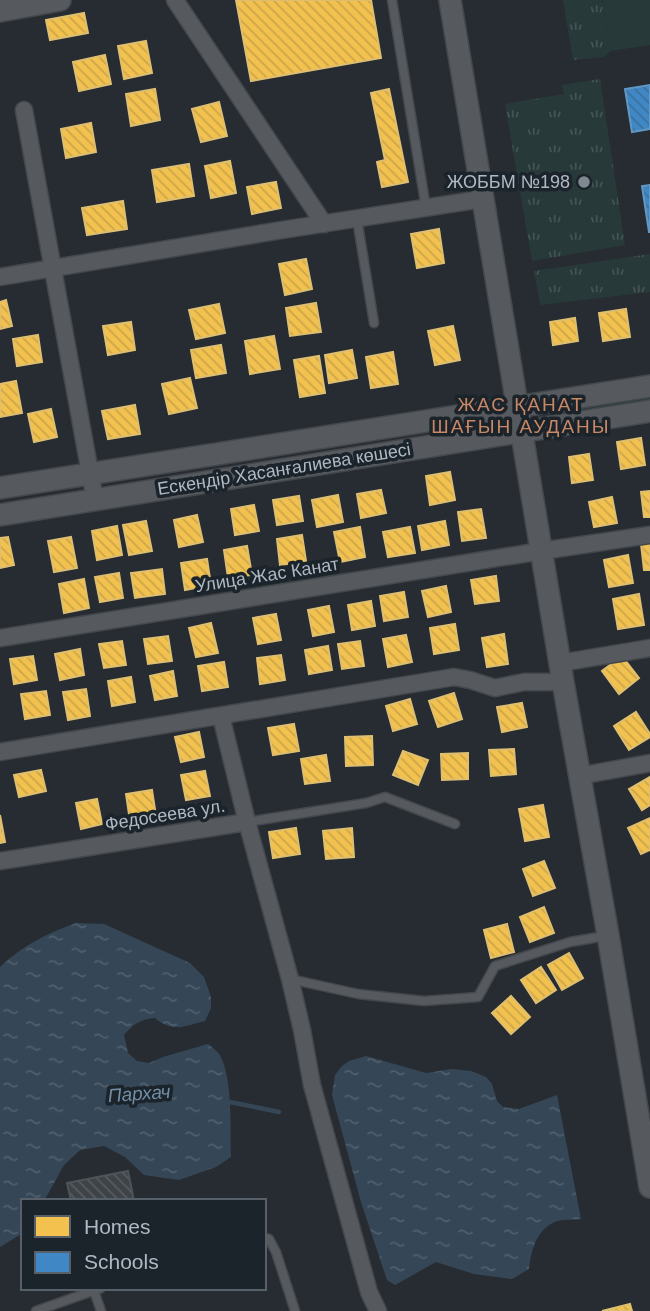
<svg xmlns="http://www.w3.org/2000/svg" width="650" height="1311" viewBox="0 0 650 1311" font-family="Helvetica,sans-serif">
<defs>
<pattern id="grass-tufts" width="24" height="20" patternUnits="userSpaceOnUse" patternTransform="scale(1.75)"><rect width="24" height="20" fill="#283939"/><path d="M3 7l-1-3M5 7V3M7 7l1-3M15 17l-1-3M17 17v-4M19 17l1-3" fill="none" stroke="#455454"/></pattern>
<pattern id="water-ripples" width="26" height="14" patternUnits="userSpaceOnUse" patternTransform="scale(1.75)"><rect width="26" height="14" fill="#354757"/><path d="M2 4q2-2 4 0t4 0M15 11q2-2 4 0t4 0" fill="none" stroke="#505f6e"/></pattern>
<pattern id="homes-back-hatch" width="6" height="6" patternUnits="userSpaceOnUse" patternTransform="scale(1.75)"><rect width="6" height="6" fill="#f2c14e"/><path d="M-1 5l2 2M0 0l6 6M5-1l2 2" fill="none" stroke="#cca64a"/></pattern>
<pattern id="schools-back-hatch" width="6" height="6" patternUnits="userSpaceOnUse" patternTransform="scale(1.75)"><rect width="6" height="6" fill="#3f88c5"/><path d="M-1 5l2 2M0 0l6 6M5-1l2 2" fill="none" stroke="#3c709b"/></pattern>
<pattern id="building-back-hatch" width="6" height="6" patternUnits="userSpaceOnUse" patternTransform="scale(1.75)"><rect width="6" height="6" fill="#3e4348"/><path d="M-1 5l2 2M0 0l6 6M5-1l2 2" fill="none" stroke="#575c61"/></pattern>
</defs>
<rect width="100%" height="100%" fill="#262c31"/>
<path fill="url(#grass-tufts)" d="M 563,0 L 602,0 L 611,51 L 604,57 L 573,60 Z
M 600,79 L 625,245 L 532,261 L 505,104 L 564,94 L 562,85 Z
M 650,254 L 650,292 L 540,305 L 534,271 Z
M 650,392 L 650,405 L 558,420 L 556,407 Z"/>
<path fill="#283939" d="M 602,0 L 650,0 L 650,45 L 611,51 Z"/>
<path fill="url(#water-ripples)" d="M 76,923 L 104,924 L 190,963 L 204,977 L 211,997 L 211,1008 L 205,1021 C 186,1026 172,1033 155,1018 C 141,1019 133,1024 124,1035 L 128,1053 L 137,1061 L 149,1063 L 163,1057 L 208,1044 C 212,1047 217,1051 220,1055 C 233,1080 230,1129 231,1157 L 216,1167 L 179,1180 L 144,1175 L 125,1157 L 104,1146 L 80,1150 L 64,1165 L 44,1201 L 23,1201 L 23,1233 L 0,1247 L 0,967 C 22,946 47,933 76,923 Z
M 366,1056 L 426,1073 L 452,1069 L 471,1071 L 486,1077 L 492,1084 L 497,1101 L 503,1107 L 519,1109 L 557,1095 L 581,1219 C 574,1220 564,1219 557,1221 C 537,1228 531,1250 529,1269 L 512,1279 L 474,1274 L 436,1262 L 395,1285 L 387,1280 L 361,1202 L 332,1095 L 335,1075 L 342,1066 L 349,1061 Z"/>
<path fill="url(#homes-back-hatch)" stroke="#debf71" stroke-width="2" d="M 236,0 L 371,0 L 381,58 L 251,81 Z
M 84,13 L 88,33 L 50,40 L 46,20 Z
M 146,41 L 152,73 L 124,79 L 118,46 Z
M 105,55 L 111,84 L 79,91 L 73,62 Z
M 155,89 L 160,120 L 131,126 L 126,94 Z
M 389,89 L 408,182 L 382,187 L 377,162 L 385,160 L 371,93 Z
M 219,102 L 227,136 L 201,142 L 192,109 Z
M 91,123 L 96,152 L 66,158 L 61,129 Z
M 230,161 L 236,193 L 211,198 L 205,166 Z
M 189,164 L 194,196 L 157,202 L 152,170 Z
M 276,182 L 281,208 L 252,214 L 247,187 Z
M 123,201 L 127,229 L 87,235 L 82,208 Z
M 439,229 L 444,263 L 417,268 L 411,234 Z
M 306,259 L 312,289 L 285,295 L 279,264 Z
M 6,300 L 12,326 L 0,329 L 0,302 Z
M 316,303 L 321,332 L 290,336 L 286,308 Z
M 219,304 L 225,333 L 196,339 L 189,310 Z
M 626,309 L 630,337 L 603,341 L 599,313 Z
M 575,318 L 578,341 L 553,345 L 550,322 Z
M 131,322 L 135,350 L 108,355 L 103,326 Z
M 453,326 L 460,360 L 435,365 L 428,331 Z
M 38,335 L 42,362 L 17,366 L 13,339 Z
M 274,336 L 280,369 L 250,374 L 245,341 Z
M 221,345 L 226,373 L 196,378 L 191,350 Z
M 352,350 L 357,378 L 329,383 L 325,355 Z
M 393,352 L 398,384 L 371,388 L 366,357 Z
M 319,356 L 325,393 L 300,397 L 294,360 Z
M 190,378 L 197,408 L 169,414 L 162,384 Z
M 16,381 L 22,413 L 0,417 L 0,384 Z
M 135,405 L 140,434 L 108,439 L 102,411 Z
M 51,409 L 57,437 L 34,442 L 28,414 Z
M 641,438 L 645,465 L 621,469 L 617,442 Z
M 589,454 L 593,480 L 572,483 L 569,457 Z
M 450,472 L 455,500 L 430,505 L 426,476 Z
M 381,490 L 386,513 L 361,518 L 357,494 Z
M 650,491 L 650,517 L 644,517 L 641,492 Z
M 338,495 L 343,522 L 317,527 L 312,500 Z
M 299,496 L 303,521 L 277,525 L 273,500 Z
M 612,497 L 617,523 L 594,527 L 589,502 Z
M 254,505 L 259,531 L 235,535 L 231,509 Z
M 481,509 L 486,538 L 462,541 L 458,512 Z
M 197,515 L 203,542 L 179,547 L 174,520 Z
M 146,521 L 152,551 L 129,555 L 123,525 Z
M 445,521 L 449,545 L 422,550 L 418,526 Z
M 117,526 L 122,555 L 97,560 L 92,531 Z
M 360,527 L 365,557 L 340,562 L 334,532 Z
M 410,527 L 415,553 L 388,557 L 383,532 Z
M 302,535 L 306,561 L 280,565 L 277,539 Z
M 8,537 L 14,565 L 0,568 L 0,538 Z
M 71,537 L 77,568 L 54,572 L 48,541 Z
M 650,543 L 650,570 L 644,570 L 641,544 Z
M 247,546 L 252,575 L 228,578 L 224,550 Z
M 628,555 L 633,583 L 609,587 L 604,560 Z
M 207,559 L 211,585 L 185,590 L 181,563 Z
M 162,569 L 165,594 L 135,598 L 131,573 Z
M 119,573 L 123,598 L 100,602 L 95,577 Z
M 496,576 L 499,601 L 475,604 L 471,580 Z
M 84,579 L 89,608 L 64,613 L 59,584 Z
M 446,586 L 451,612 L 428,617 L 422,591 Z
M 404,592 L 408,617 L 384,621 L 380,596 Z
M 639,594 L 644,625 L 618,629 L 613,599 Z
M 371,601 L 375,626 L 352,630 L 348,605 Z
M 329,606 L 334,632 L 313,636 L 308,610 Z
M 276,614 L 281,640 L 258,644 L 253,618 Z
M 211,623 L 218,653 L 196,657 L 189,628 Z
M 455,624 L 459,650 L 434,654 L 430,628 Z
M 504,634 L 508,664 L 487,667 L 482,638 Z
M 406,635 L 412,662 L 388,667 L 383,639 Z
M 168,636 L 172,661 L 148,664 L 144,639 Z
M 122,641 L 126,665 L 104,668 L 99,644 Z
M 360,641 L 364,666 L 342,669 L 338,644 Z
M 328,646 L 332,670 L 309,674 L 305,650 Z
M 80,649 L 84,675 L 60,680 L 55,654 Z
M 281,655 L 285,680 L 260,684 L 257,658 Z
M 33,656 L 37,680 L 14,684 L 10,659 Z
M 622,656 L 639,678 L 619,694 L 602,671 Z
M 224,662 L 228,687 L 202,691 L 198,666 Z
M 173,671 L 177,696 L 155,700 L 150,676 Z
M 131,677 L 135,702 L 112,706 L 108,681 Z
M 86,689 L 90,716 L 68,720 L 63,692 Z
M 46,691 L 50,715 L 25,719 L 21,694 Z
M 454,693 L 462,719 L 438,727 L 429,701 Z
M 410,699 L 417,724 L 393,731 L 386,706 Z
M 522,703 L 527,727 L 502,732 L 497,707 Z
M 636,712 L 650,734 L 650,737 L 629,750 L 614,726 Z
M 294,724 L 299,751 L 273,755 L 268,728 Z
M 199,732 L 204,757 L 181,762 L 175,737 Z
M 372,736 L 373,765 L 346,766 L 345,737 Z
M 514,749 L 516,774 L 491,776 L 489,750 Z
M 403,751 L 428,760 L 418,785 L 393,775 Z
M 468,753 L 468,779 L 442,780 L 441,754 Z
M 326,755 L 330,781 L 305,784 L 301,759 Z
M 41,770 L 46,791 L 19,797 L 14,775 Z
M 205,771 L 210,796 L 186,800 L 181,775 Z
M 650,777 L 650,805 L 642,810 L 629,789 Z
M 152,790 L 156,816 L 130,821 L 126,794 Z
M 97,799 L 102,824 L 81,829 L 76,803 Z
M 543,805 L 549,837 L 525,841 L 519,809 Z
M 0,815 L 5,842 L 0,843 Z
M 650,818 L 650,850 L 641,854 L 628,828 Z
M 296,828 L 300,854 L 273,858 L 269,832 Z
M 352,828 L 354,857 L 326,859 L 323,831 Z
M 544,861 L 555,888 L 533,896 L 523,869 Z
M 544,907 L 554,933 L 530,942 L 520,917 Z
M 507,924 L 514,952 L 491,958 L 484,930 Z
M 569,953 L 583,978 L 562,990 L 548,965 Z
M 541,967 L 556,990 L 536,1003 L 521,980 Z
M 511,996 L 530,1017 L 511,1034 L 492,1013 Z
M 630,1304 L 632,1311 L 602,1311 Z"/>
<path fill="url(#schools-back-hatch)" stroke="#6197c4" stroke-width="2" d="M 650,85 L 650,129 L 632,132 L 625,89 Z
M 650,185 L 650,232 L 649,232 L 642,186 Z"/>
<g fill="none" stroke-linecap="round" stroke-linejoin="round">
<path stroke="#354757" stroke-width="4.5" d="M 225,1101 L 279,1112"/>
</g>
<path fill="url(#building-back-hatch)" stroke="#4e5459" stroke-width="2" d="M 128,1171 L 134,1201 L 71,1201 L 67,1183 Z"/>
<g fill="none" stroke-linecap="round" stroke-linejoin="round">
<g stroke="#44484c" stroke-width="11">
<path id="service" d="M 392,0 L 426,208
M 357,219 L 374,323
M 247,822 L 366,803 L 385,797 L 455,824
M 290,979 L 358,994 L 424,1001 L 478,997 L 495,966 L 570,942 L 605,936
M 264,1238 L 269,1239 L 276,1252 L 295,1311
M 94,1291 L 101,1311
M 36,1311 L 101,1288"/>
</g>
<g stroke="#44484c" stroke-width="19">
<path id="minor" d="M 175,0 L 324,224
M 24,110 L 95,500
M 0,277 L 282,230 L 482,199
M 0,638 L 541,551 L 650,535
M 560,663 L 650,648
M 221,716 L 247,822
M 0,752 L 454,677 L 470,680 L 495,688 L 524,682 L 563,682
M 579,776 L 650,763
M 0,861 L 247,822 L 290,979 L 302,1030 L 312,1085 L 369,1292 L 378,1311"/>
</g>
<g stroke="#44484c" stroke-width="24">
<path id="tertiary" d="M 450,0 L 563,682 L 608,935 L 650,1187
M 0,11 L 60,0
M 0,488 L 650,386
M 0,515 L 650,411"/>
</g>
<use href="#service" stroke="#565a5f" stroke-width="8"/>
<use href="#minor" stroke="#565a5f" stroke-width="16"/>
<use href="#tertiary" stroke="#565a5f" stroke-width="21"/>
</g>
<circle fill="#808890" stroke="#1b232b" stroke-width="2.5" cx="584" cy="182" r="7"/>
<g text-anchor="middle" stroke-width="7" stroke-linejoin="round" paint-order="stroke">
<g font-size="18" fill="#b0b9c3" stroke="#1b232b" text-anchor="end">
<text x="570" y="188">ЖОББМ №198</text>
</g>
<g font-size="18" fill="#b0b9c3" stroke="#1b232b">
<text transform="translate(284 469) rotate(-9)" y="6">Ескендір Хасанғалиева көшесі</text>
<text transform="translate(267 575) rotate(-9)" y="6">Улица Жас Канат</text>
<text transform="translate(165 815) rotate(-9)" y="6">Федосеева ул.</text>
</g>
<g font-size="19" letter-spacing="2" fill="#c88765" stroke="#1b232b">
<text x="521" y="411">ЖАС ҚАНАТ<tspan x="521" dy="22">ШАҒЫН АУДАНЫ</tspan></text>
</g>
<g font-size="19" font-style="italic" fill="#738da4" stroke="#1b232b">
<text transform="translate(139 1093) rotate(-4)" y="7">Пархач</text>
</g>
</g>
<rect x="21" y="1199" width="245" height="91" fill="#1b232b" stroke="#575f68" stroke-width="2"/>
<rect x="35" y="1216" width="35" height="21" fill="#f2c14e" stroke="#575f68" stroke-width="2"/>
<text x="84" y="1234" font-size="21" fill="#b0b9c3">Homes</text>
<rect x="35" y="1252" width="35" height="21" fill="#3f88c5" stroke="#575f68" stroke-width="2"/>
<text x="84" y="1269" font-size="21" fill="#b0b9c3">Schools</text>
</svg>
